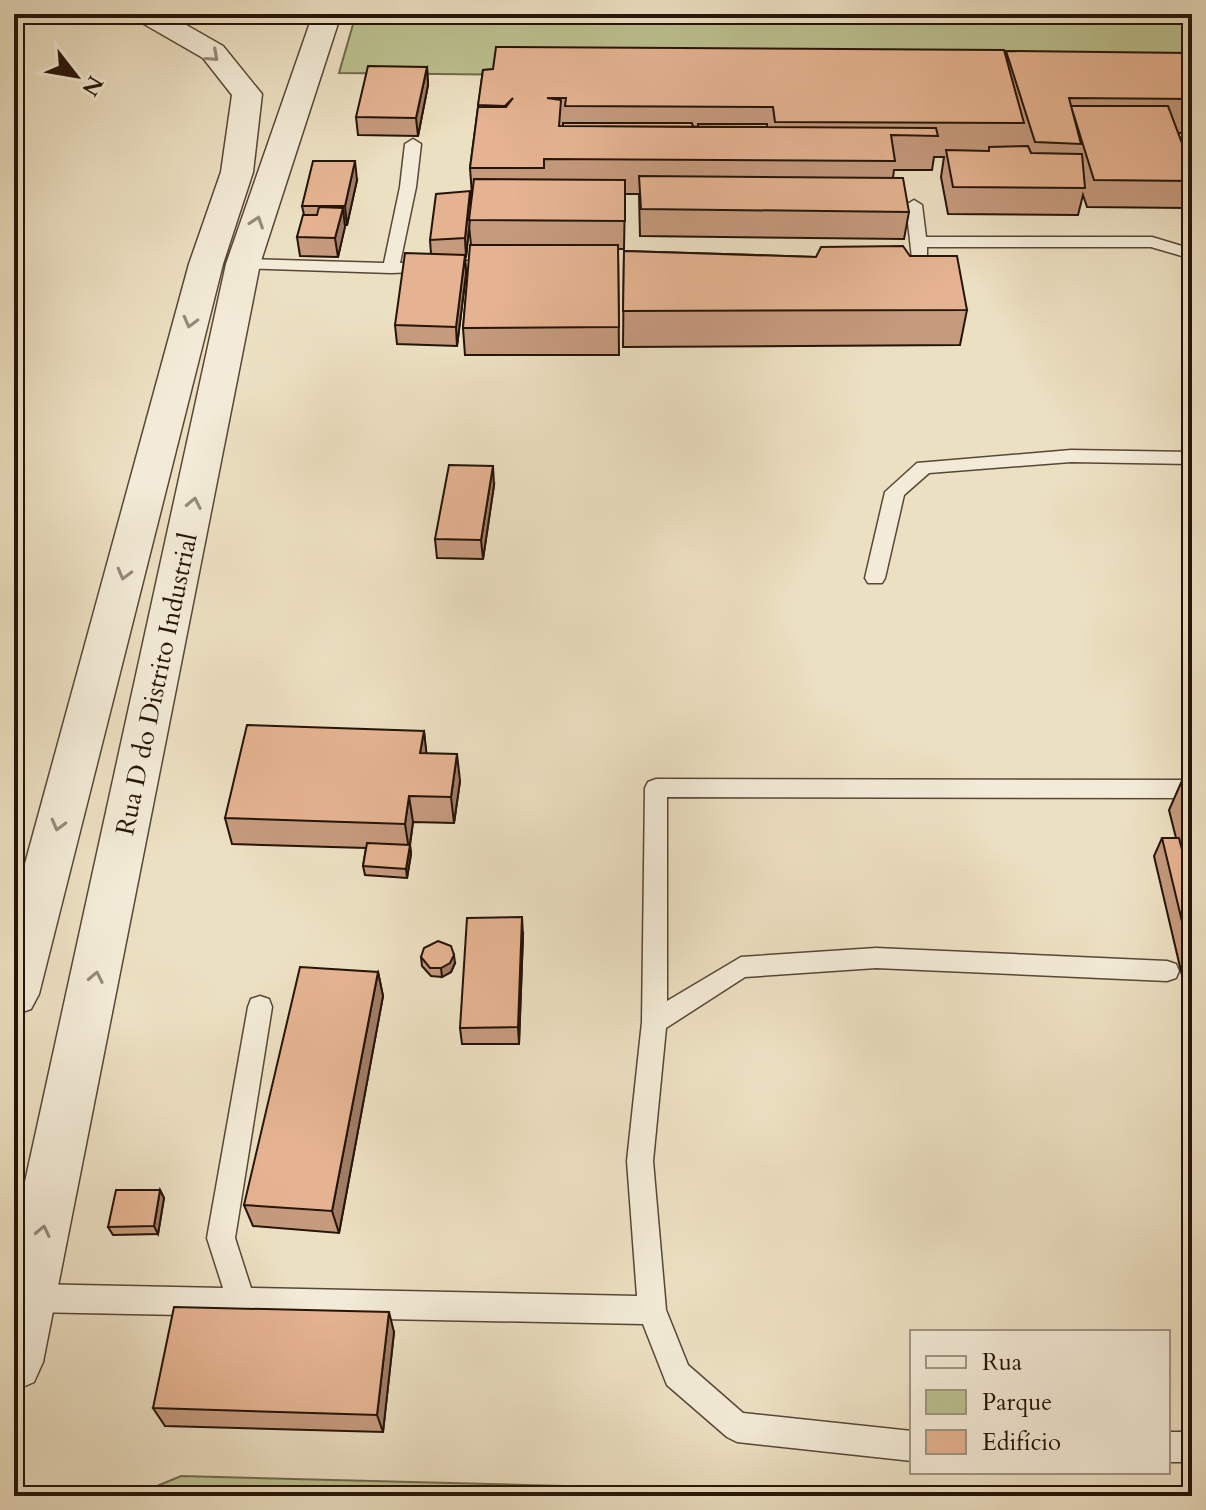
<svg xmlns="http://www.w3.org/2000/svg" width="1206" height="1510" viewBox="0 0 1206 1510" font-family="Cardo,serif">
<rect width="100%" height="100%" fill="#ece0c2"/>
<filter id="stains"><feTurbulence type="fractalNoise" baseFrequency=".0025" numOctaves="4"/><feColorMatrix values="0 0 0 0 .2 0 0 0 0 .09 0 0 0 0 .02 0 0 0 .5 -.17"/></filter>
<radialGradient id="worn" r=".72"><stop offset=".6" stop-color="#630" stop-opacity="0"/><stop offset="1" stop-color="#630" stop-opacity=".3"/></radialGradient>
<path fill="#bcc190" stroke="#706a4c" stroke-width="2" d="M 356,14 L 1192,14 L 1192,82 L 339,73 Z
M 181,1476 L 950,1496 L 133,1496 Z"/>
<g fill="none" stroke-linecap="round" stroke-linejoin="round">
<g stroke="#574736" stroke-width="3">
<path id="lane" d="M 413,139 L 421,144 L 416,187 L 400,263 L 498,260 L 506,265 L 504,269 L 391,273 L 237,268 L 235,264 L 243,259 L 384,263 L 400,187 L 405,144 Z
M 914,200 L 922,205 L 926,237 L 1152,237 L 1192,249 L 1192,259 L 1151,247 L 927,247 L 927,267 L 894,267 L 892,263 L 894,259 L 912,258 L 906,205 Z
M 1071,450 L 1192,452 L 1192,464 L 1071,462 L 929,473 L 904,495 L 885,578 L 882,583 L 868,583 L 865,578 L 885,492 L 917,463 Z
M 656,779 L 1192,780 L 1192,798 L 667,797 L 667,1001 L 741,957 L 876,948 L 1167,961 L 1176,964 L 1179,971 L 1176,978 L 1167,981 L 876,968 L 745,977 L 666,1028 L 653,1161 L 666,1310 L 688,1365 L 743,1413 L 912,1431 L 912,1461 L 737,1442 L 727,1437 L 667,1385 L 643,1324 L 29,1312 L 19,1308 L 15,1298 L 19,1288 L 29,1284 L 223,1288 L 207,1238 L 248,1007 L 251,999 L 260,996 L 269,999 L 272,1007 L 235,1238 L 251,1288 L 637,1296 L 627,1161 L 642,1022 L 645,788 L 648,782 Z
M 1168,1432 L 1192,1432 L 1192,1462 L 1168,1462 Z"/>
</g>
<g stroke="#574736" stroke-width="3">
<path id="street" d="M 133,14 L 167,14 L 223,46 L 257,88 L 262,94 L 253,172 L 223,264 L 39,994 L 31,1009 L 14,1015 L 14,904 L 189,264 L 221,172 L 232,95 L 203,58 L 137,20 Z
M 313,14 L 341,14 L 260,264 L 43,1362 L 34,1382 L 14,1391 L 14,1232 L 226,264 Z"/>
</g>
<use href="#lane" fill="#f3ebd7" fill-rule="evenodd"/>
<use href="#street" fill="#f3ebd7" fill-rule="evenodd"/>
</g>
<path fill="#c59a7d" stroke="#251408" stroke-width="2" d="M 1006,51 L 1192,60 L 1192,133 L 1178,133 L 1192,170 L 1192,193 L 1187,208 L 1087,207 L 1083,195 L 1078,215 L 948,214 L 941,177 L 944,157 L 934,157 L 932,170 L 894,170 L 893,178 L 909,212 L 904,239 L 640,236 L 639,194 L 625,194 L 624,249 L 618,249 L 619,355 L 465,355 L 463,328 L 471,245 L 469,226 L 466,257 L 465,257 L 466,274 L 457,346 L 397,344 L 395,325 L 431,254 L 430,240 L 471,206 L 472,195 L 470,168 L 483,70 L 1005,55 Z
M 427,67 L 428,85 L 418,136 L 358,135 L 356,117 Z
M 357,180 L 347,225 L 345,225 L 338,257 L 300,256 L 297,237 L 304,215 L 302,206 Z
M 624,251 L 816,257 L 967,310 L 960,345 L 623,347 Z
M 494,485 L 483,559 L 437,558 L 435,539 Z
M 424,731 L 426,753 L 460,781 L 454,823 L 413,822 L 410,845 L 411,854 L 407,878 L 365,875 L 363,866 L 366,848 L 232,844 L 225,818 Z
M 1184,776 L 1192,776 L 1192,1018 L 1154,856 L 1162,838 L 1176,838 L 1169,810 Z
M 523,935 L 519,1044 L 462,1044 L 460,1028 Z
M 421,957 L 455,963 L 451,972 L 442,977 L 431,976 L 422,966 Z
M 378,972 L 383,996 L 339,1233 L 253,1226 L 244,1205 Z
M 160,1190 L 164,1198 L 158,1234 L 113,1235 L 108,1227 Z
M 394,1332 L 383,1432 L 165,1426 L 153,1408 Z"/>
<path fill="#a07d66" stroke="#251408" stroke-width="2" d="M 427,67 L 428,85 L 418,136 L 416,118 Z
M 355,161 L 357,180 L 347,225 L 345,206 Z
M 470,191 L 471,210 L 466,257 L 465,238 Z
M 343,208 L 345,227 L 338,257 L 335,238 Z
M 465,255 L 466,274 L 457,346 L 456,327 Z
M 493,466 L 494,485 L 483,559 L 481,540 Z
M 424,731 L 427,758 L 420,753 Z
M 457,754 L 460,781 L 454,823 L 451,797 Z
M 409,796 L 413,822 L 409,850 L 405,824 Z
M 410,845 L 411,854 L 407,878 L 406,869 Z
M 522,917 L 523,935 L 519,1044 L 518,1027 Z
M 454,955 L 455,963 L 451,972 L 442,977 L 441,968 Z
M 378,972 L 383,996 L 339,1233 L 332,1211 Z
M 160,1190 L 164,1198 L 158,1234 L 154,1226 Z
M 389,1312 L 394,1332 L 383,1432 L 377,1415 Z"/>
<path fill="#e5b391" stroke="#251408" stroke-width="2" d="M 496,47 L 1004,50 L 1024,123 L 775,122 L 773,107 L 565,106 L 566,98 L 547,98 L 561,100 L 559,126 L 936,128 L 938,136 L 891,135 L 895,161 L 544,159 L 544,168 L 470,168 L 478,107 L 506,107 L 513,98 L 505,106 L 478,105 L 483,70 L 493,69 Z
M 1006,51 L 1189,53 L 1192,60 L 1192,99 L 1069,98 L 1081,144 L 1035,142 Z
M 368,66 L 427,67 L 416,118 L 356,117 Z
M 1071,106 L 1168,106 L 1192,170 L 1192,181 L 1094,180 Z
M 563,123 L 692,123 L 693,127 L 563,126 Z
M 698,124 L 767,124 L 767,127 L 698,127 Z
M 1028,146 L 1031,153 L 1082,154 L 1085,188 L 953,187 L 946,150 L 989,151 L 989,147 Z
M 313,161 L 355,161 L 345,206 L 302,206 Z
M 639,176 L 903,178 L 909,212 L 641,209 Z
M 474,179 L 625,180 L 625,221 L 469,220 Z
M 470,191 L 465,238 L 430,240 L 436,194 Z
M 319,207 L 343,208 L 335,238 L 297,237 L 303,215 L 317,215 Z
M 470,245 L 618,245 L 619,327 L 463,328 Z
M 903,246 L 910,256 L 957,256 L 967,310 L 623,311 L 624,251 L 816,257 L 821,247 Z
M 405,253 L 465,255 L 456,327 L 395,325 Z
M 449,465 L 493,466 L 481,540 L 435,539 Z
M 247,725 L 424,731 L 420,753 L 457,754 L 451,797 L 409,796 L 405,824 L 225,818 Z
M 1184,776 L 1192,776 L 1192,807 Z
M 1162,838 L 1179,838 L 1192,888 L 1192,963 Z
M 367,843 L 410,845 L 406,869 L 363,866 Z
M 522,917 L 518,1027 L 460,1028 L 467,918 Z
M 438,941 L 451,946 L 454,955 L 450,963 L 441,968 L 430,968 L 421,957 L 424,948 Z
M 300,967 L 378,972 L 332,1211 L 244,1205 Z
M 116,1190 L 160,1190 L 154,1226 L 108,1227 Z
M 174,1307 L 389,1312 L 377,1415 L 153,1408 Z"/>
<defs><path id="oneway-chevron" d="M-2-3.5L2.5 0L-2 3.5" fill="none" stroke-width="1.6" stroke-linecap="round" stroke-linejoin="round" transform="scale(2)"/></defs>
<g stroke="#968a7a">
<use href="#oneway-chevron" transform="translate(213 56) rotate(42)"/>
<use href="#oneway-chevron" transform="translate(257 222) rotate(-71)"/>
<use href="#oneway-chevron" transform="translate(190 322) rotate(105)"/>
<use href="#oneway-chevron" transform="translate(194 503) rotate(-78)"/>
<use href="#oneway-chevron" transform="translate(124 574) rotate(105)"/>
<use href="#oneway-chevron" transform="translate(58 825) rotate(105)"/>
<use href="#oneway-chevron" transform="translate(96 977) rotate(-78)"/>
<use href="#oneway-chevron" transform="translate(43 1231) rotate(-78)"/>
</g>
<g text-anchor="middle" stroke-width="8" stroke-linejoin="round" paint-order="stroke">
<g font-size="26" fill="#251408" stroke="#f3ebd7">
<text transform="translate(156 684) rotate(-78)" y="9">Rua D do Distrito Industrial</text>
</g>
</g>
<rect width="1206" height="1510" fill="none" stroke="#ece0c2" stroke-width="48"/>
<rect x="16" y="16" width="1174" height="1478" fill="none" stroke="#251408" stroke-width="4"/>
<rect x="24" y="24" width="1158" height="1462" fill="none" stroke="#251408" stroke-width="2"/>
<rect x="910" y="1330" width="260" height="144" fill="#f3ebd7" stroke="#a19584" stroke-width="2"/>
<rect x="926" y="1356" width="40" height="12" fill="#f3ebd7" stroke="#a19584" stroke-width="2"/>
<text x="982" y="1370" font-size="24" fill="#251408">Rua</text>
<rect x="926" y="1390" width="40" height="24" fill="#bcc190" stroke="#a19584" stroke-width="2"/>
<text x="982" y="1410" font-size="24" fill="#251408">Parque</text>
<rect x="926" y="1430" width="40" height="24" fill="#e5b391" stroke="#a19584" stroke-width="2"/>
<text x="982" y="1450" font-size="24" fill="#251408">Edifício</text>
<g transform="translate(76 76) rotate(121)" stroke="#f3ebd7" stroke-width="6" paint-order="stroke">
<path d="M0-6L14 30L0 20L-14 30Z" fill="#251408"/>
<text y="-12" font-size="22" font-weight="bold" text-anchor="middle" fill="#251408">N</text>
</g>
<rect width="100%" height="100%" filter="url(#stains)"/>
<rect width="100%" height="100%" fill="url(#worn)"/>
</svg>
